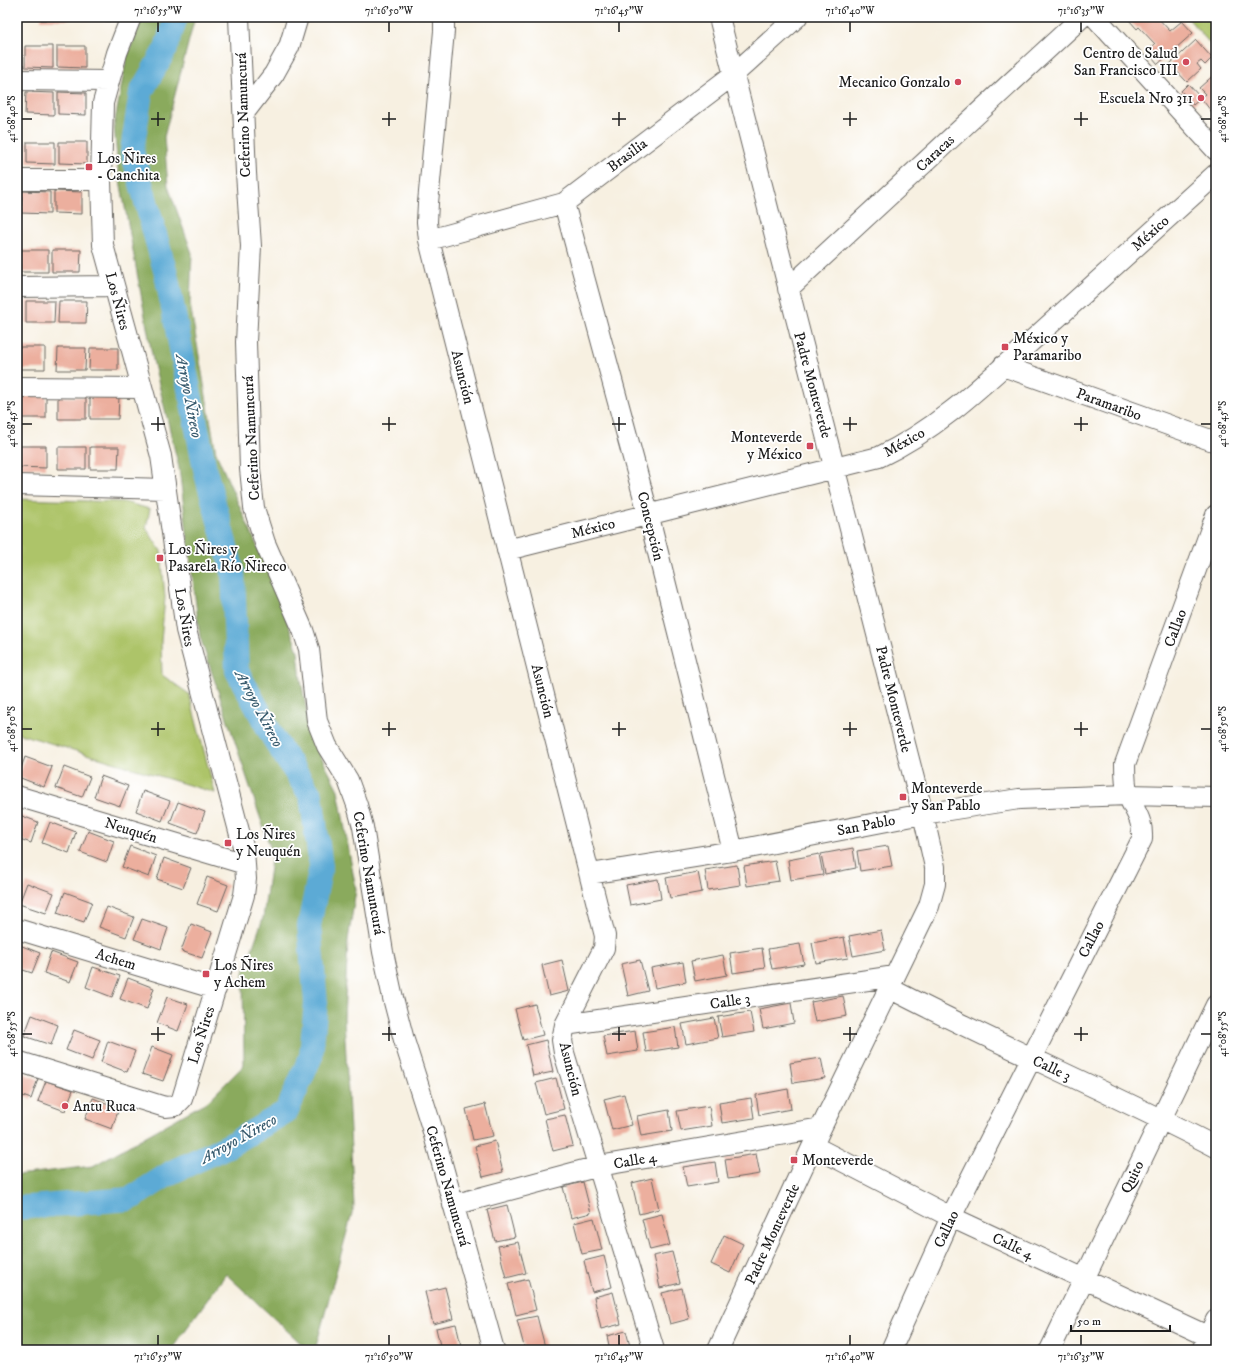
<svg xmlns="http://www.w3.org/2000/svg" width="1233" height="1367" viewBox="0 0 1233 1367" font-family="'IM FELL DW Pica',serif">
<rect width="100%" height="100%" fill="#fff"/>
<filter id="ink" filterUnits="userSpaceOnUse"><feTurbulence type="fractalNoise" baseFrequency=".025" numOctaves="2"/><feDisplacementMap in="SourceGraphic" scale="8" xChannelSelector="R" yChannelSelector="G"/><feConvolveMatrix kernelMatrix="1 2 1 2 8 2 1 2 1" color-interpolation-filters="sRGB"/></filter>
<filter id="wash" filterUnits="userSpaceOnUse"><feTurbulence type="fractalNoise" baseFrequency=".012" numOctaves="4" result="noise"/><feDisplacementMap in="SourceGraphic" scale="16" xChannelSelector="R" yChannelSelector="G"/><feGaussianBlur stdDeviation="0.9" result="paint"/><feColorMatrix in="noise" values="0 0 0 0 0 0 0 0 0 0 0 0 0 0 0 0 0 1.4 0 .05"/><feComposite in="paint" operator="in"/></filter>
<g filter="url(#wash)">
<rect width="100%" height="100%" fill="#f7f0e1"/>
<path fill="#adc469" stroke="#647042" d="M 1187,17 L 1216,17 L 1216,44 L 1213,47 Z
M 17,499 L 124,502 L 150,509 L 146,528 L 161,551 L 165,598 L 161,641 L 162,675 L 189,694 L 215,793 L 17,733 Z"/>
<path fill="#8aaa5d" stroke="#53633c" d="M 143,17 L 195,17 L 164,137 L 168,186 L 192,253 L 190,304 L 216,453 L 273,582 L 298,651 L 301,681 L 312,739 L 338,790 L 356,890 L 348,940 L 344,1018 L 354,1206 L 315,1350 L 308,1350 L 226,1274 L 171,1350 L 17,1350 L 17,1175 L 93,1166 L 208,1101 L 244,1065 L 243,975 L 263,918 L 272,853 L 200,637 L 179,468 L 153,360 L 118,169 L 114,126 L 127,56 Z"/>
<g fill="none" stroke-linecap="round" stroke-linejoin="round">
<path stroke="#5caad5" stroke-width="24" d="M 17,1208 L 130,1199 L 172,1172 L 230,1145 L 287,1111 L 311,1056 L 316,1002 L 309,926 L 321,866 L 311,796 L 274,739 L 237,671 L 233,572 L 206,474 L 166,274 L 132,151 L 141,92 L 166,48 L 176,17"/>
</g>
<g id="blocks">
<path fill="#ecaf9e" d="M 41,17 L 70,17 L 70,20 L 41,20 Z
M 82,17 L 110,17 L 110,21 L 82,20 Z
M 1130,17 L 1157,17 L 1170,31 L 1182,21 L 1193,33 L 1158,64 L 1147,51 L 1155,44 L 1139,27 L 1137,29 L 1129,20 L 1131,19 Z
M 1196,40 L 1212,58 L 1205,65 L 1201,61 L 1197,64 L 1201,69 L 1187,82 L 1170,64 Z
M 25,46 L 53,46 L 53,68 L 25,67 Z
M 57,46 L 85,46 L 85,68 L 57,67 Z
M 1216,73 L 1216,113 L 1214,115 L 1201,98 L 1193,105 L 1181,91 L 1188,84 L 1201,98 L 1205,94 L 1199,88 Z
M 26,92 L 54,93 L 54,115 L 25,114 Z
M 58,92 L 86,93 L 86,115 L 58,114 Z
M 27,142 L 55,142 L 55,164 L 27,163 Z
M 59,142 L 87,142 L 87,164 L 59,163 Z
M 22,191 L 50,192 L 50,214 L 21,213 Z
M 54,191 L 82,192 L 82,214 L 54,213 Z
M 20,250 L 48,250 L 48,272 L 20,272 Z
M 52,250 L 81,250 L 80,272 L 52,272 Z
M 26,301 L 55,301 L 54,323 L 26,323 Z
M 59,301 L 87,301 L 86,323 L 58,323 Z
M 17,347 L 45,347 L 45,369 L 17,369 Z
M 58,348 L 86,348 L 85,370 L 57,370 Z
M 90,348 L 118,348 L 118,370 L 89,370 Z
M 18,396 L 46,396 L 46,418 L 17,418 Z
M 58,397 L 86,397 L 86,419 L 58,419 Z
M 90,397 L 119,397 L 118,419 L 90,419 Z
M 18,446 L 46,446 L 46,468 L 17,467 Z
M 58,447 L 86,447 L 86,469 L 58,469 Z
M 90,447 L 119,447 L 118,469 L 90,469 Z
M 25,757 L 52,767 L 44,787 L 18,777 Z
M 64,767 L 90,777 L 82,797 L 56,788 Z
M 101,776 L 128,786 L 120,806 L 94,797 Z
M 143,791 L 170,801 L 162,821 L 136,811 Z
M 178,802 L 205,812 L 197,833 L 170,823 Z
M 17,814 L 38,822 L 31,843 L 17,838 Z
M 50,822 L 76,832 L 69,853 L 42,843 Z
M 88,831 L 114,841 L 107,862 L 80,852 Z
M 130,846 L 156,856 L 149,877 L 122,867 Z
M 888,846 L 892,866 L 860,871 L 857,851 Z
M 853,848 L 856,868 L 825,874 L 821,854 Z
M 819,854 L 823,875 L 791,880 L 788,860 Z
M 164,858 L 191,868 L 183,888 L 157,879 Z
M 775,861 L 779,881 L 747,886 L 744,866 Z
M 737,865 L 740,885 L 708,890 L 705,870 Z
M 698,872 L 702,892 L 670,898 L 666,878 Z
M 207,877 L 228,885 L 218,911 L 197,904 Z
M 658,879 L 661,899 L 630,905 L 626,885 Z
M 27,883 L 54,893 L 46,913 L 19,904 Z
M 65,892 L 92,902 L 84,922 L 57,913 Z
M 107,907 L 134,917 L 126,937 L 99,927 Z
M 142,919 L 168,928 L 161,949 L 134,939 Z
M 191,924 L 212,932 L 202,958 L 181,951 Z
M 881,930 L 885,950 L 853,956 L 849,936 Z
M 844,937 L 848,958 L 816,963 L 812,943 Z
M 17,944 L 40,953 L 32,973 L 17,968 Z
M 800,944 L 804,964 L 772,969 L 768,949 Z
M 762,948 L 765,968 L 733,973 L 730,953 Z
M 51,952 L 78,962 L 70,982 L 44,973 Z
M 723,955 L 727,975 L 695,981 L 691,961 Z
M 562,960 L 569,991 L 549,996 L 542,965 Z
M 640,960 L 648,991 L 628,996 L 621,964 Z
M 683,962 L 686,982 L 655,988 L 651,968 Z
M 93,967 L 120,976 L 112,997 L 86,987 Z
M 128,978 L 154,988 L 147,1009 L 120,999 Z
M 843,996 L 847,1016 L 815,1022 L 811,1002 Z
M 167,997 L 188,1004 L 178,1031 L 157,1023 Z
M 791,1003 L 794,1023 L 763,1029 L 759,1009 Z
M 535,1004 L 543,1035 L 523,1040 L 515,1009 Z
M 750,1012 L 754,1032 L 722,1037 L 718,1017 Z
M 17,1015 L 20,1016 L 17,1024 Z
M 32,1015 L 58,1025 L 51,1045 L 24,1036 Z
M 714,1018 L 718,1038 L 686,1044 L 682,1024 Z
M 675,1027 L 678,1047 L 646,1052 L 643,1032 Z
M 74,1030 L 100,1040 L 92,1060 L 66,1050 Z
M 635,1031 L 638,1051 L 607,1056 L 603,1036 Z
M 546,1040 L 553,1072 L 533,1076 L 526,1045 Z
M 108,1041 L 135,1051 L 127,1072 L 101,1062 Z
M 152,1047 L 173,1055 L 163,1081 L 142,1074 Z
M 821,1058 L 825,1078 L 793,1083 L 790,1063 Z
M 17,1071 L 38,1079 L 31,1099 L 17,1094 Z
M 556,1078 L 564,1109 L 544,1114 L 536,1083 Z
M 46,1081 L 73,1090 L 65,1111 L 38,1101 Z
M 788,1089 L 791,1109 L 759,1115 L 756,1095 Z
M 624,1094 L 632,1125 L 612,1130 L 604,1099 Z
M 93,1098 L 119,1108 L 112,1129 L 85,1119 Z
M 751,1098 L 754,1118 L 722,1123 L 719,1103 Z
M 485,1104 L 493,1136 L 473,1140 L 466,1109 Z
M 709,1106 L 712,1126 L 681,1131 L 677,1111 Z
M 669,1110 L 672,1131 L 641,1136 L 637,1116 Z
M 565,1115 L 573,1146 L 553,1151 L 545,1119 Z
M 495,1141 L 503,1172 L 483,1177 L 475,1146 Z
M 756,1154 L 760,1174 L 728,1179 L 725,1159 Z
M 715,1162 L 718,1182 L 687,1187 L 683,1167 Z
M 652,1178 L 659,1209 L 639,1214 L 632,1183 Z
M 583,1182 L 591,1213 L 571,1218 L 563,1187 Z
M 507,1205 L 515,1237 L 495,1241 L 487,1210 Z
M 662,1214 L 670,1245 L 650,1250 L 642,1219 Z
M 594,1218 L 602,1250 L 582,1254 L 574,1223 Z
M 724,1235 L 743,1244 L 730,1273 L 711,1264 Z
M 518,1242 L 526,1273 L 506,1278 L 498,1246 Z
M 672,1252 L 680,1283 L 660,1288 L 653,1256 Z
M 604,1256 L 612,1287 L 592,1292 L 584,1261 Z
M 528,1279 L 536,1310 L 516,1315 L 508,1284 Z
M 445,1287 L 453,1319 L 433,1324 L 425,1292 Z
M 682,1288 L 689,1319 L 670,1324 L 662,1293 Z
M 613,1292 L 621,1324 L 601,1329 L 594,1297 Z
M 537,1316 L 545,1347 L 525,1350 L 517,1320 Z
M 456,1324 L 462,1350 L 441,1350 L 436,1328 Z
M 626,1331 L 631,1350 L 610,1350 L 607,1336 Z"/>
</g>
</g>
<g filter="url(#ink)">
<use href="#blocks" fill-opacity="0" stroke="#696661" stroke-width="1"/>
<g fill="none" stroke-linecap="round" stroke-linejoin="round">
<g stroke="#696661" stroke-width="22">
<path id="minor" d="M 239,17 L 246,173 L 251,246 L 246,342 L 250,469 L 254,508 L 265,543 L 303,630 L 309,649 L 317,721 L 327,746 L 348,780 L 357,805 L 363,827 L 383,952 L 393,998 L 404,1040 L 432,1128 L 494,1350
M 444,17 L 444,31 L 428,203 L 427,222 L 429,240 L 605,936 L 604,948 L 565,1025 L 562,1040 L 564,1053 L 654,1350
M 1095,17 L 1216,150
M 17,80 L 108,81
M 244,113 L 274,74 L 289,47 L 298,17
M 17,180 L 101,180
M 564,203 L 648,513 L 733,851
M 429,240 L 564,203 L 733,75 L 797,17
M 17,287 L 113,286
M 788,289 L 1082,17
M 1003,366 L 1216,442
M 17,387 L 142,388
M 17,485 L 166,489
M 507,550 L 879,457 C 939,429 988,380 1037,336 C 1096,282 1156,228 1216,174
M 17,796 L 245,864
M 590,874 L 733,851 L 923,814 L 1019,799 L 1128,795 L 1216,797
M 17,929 L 216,989
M 889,988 C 996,1044 1108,1091 1216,1147
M 565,1025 L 895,976
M 17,1061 L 165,1107 L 175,1106 L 182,1099 L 244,895 L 246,879 L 244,850 L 186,630 L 161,456 L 103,245 L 101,180 L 103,103 L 117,53 L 131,17
M 813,1146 L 951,1217 L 1216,1340
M 453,1205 L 599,1166 L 821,1128
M 718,1350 L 821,1128 L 929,906 L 935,884 L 935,867 L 923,814 L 719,17
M 891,1350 L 951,1217 L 1142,839 C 1143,818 1135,813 1128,795 C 1125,785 1125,774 1125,764 L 1216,515
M 1050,1350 L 1216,1005
M 1202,1350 L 1216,1320"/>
</g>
<use href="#minor" stroke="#fff" stroke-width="20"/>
</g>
</g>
<path fill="none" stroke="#1c1c1c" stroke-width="1.5" d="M 158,22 L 158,32M 389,22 L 389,32M 619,22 L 619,32M 850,22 L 850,32M 1081,22 L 1081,32M 158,112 L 158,126M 389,112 L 389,126M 619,112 L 619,126M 850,112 L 850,126M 1081,112 L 1081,126M 22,119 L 32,119M 151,119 L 165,119M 382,119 L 396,119M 612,119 L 626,119M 843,119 L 857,119M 1074,119 L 1088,119M 1201,119 L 1211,119M 158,417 L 158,431M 389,417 L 389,431M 619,417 L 619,431M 850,417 L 850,431M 1081,417 L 1081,431M 22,424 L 32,424M 151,424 L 165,424M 382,424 L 396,424M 612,424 L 626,424M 843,424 L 857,424M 1074,424 L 1088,424M 1201,424 L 1211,424M 158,722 L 158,736M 389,722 L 389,736M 619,722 L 619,736M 850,722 L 850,736M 1081,722 L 1081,736M 22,729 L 32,729M 151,729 L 165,729M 382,729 L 396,729M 612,729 L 626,729M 843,729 L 857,729M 1074,729 L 1088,729M 1201,729 L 1211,729M 158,1027 L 158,1041M 389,1027 L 389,1041M 619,1027 L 619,1041M 850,1027 L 850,1041M 1081,1027 L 1081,1041M 22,1034 L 32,1034M 151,1034 L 165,1034M 382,1034 L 396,1034M 612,1034 L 626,1034M 843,1034 L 857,1034M 1074,1034 L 1088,1034M 1201,1034 L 1211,1034M 158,1335 L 158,1345M 389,1335 L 389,1345M 619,1335 L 619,1345M 850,1335 L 850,1345M 1081,1335 L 1081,1345"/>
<g fill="#d1495b" stroke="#fff" stroke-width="1.5">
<circle cx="1186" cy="62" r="4"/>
<circle cx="958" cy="82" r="4"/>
<circle cx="1201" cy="98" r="4"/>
<rect x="85" y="163" width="8" height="8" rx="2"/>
<rect x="1001" y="343" width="8" height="8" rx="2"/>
<rect x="806" y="442" width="8" height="8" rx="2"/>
<rect x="156" y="554" width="8" height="8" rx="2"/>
<rect x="899" y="793" width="8" height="8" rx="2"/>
<rect x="224" y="839" width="8" height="8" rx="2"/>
<rect x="202" y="970" width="8" height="8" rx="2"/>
<circle cx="65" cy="1106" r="4"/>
<rect x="790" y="1156" width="8" height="8" rx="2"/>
</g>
<g text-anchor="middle" stroke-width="3.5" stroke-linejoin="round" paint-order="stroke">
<g font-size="15" fill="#1c1c1c" stroke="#fff" text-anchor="start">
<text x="1178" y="58" text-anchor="end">Centro de Salud<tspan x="1178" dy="17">San Francisco III</tspan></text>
<text x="950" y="87" text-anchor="end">Mecanico Gonzalo</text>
<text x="1193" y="103" text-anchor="end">Escuela Nro 311</text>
<text x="97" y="163">Los Ñires<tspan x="97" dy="17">- Canchita</tspan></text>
<text x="1013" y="343">México y<tspan x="1013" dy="17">Paramaribo</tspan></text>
<text x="802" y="442" text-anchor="end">Monteverde<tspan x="802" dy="17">y México</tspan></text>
<text x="168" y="554">Los Ñires y<tspan x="168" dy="17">Pasarela Río Ñireco</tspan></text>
<text x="911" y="793">Monteverde<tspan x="911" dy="17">y San Pablo</tspan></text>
<text x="236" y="839">Los Ñires<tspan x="236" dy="17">y Neuquén</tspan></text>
<text x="214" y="970">Los Ñires<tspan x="214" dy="17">y Achem</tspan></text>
<text x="73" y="1111">Antu Ruca</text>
<text x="802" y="1165">Monteverde</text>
</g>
<g font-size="15" fill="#1c1c1c" stroke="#fff">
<text transform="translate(243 115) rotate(-92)" y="5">Ceferino Namuncurá</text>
<text transform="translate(935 153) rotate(-43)" y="5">Caracas</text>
<text transform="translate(627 155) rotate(-37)" y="5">Brasilia</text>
<text transform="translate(1150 233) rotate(-42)" y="5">México</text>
<text transform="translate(118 301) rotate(75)" y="5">Los Ñires</text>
<text transform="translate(463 377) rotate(76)" y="5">Asunción</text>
<text transform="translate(813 385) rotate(75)" y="5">Padre Monteverde</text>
<text transform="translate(1109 404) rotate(20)" y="5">Paramaribo</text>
<text transform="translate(251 438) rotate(-93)" y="5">Ceferino Namuncurá</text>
<text transform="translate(904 442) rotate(-29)" y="5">México</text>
<text transform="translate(651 526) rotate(76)" y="5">Concepción</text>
<text transform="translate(593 528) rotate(-14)" y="5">México</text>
<text transform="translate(185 617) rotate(80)" y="5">Los Ñires</text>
<text transform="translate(1175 628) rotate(-70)" y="5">Callao</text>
<text transform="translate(543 691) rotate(76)" y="5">Asunción</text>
<text transform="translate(894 699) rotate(76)" y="5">Padre Monteverde</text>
<text transform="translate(866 825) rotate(-11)" y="5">San Pablo</text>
<text transform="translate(131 830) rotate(17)" y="5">Neuquén</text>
<text transform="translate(369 873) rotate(80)" y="5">Ceferino Namuncurá</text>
<text transform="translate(1091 939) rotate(-63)" y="5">Callao</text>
<text transform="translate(116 959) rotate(17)" y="5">Achem</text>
<text transform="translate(730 1001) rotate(-9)" y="5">Calle 3</text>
<text transform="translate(201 1035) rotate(-73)" y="5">Los Ñires</text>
<text transform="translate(1052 1068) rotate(25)" y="5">Calle 3</text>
<text transform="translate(571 1069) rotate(76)" y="5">Asunción</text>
<text transform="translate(635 1160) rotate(-10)" y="5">Calle 4</text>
<text transform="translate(1132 1177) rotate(-64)" y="5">Quito</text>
<text transform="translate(448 1186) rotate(74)" y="5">Ceferino Namuncurá</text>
<text transform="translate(946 1229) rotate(-65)" y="5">Callao</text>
<text transform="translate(772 1234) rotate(-65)" y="5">Padre Monteverde</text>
<text transform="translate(1013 1246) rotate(25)" y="5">Calle 4</text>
</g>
<g font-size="16" font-style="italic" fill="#395c6f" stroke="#fff">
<text transform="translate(190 396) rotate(79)" y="6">Arroyo Ñireco</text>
<text transform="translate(260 708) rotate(62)" y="6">Arroyo Ñireco</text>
<text transform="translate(238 1138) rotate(-29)" y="6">Arroyo Ñireco</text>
</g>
</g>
<rect width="1233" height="1367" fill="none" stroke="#fff" stroke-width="44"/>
<path d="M1071 1325v6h99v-6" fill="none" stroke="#1c1c1c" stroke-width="2"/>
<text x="1077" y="1325" font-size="12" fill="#1c1c1c" stroke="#ffffff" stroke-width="3" paint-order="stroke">50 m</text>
<rect x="22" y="22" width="1189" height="1323" fill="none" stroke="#1c1c1c" stroke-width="1.5"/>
<g font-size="10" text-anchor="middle" fill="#1c1c1c">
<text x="158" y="14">71°16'55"W</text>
<text x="389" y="14">71°16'50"W</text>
<text x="619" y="14">71°16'45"W</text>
<text x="850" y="14">71°16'40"W</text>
<text x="1081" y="14">71°16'35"W</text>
<text transform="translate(11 119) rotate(-90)" y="4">41°08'40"S</text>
<text transform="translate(1222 119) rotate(-90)" y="4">41°08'40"S</text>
<text transform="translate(11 424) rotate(-90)" y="4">41°08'45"S</text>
<text transform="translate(1222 424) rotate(-90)" y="4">41°08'45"S</text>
<text transform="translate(11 729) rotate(-90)" y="4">41°08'50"S</text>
<text transform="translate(1222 729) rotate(-90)" y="4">41°08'50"S</text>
<text transform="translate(11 1034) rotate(-90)" y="4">41°08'55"S</text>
<text transform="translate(1222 1034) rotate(-90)" y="4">41°08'55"S</text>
<text x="158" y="1360">71°16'55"W</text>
<text x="389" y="1360">71°16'50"W</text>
<text x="619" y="1360">71°16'45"W</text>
<text x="850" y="1360">71°16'40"W</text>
<text x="1081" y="1360">71°16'35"W</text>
</g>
</svg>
